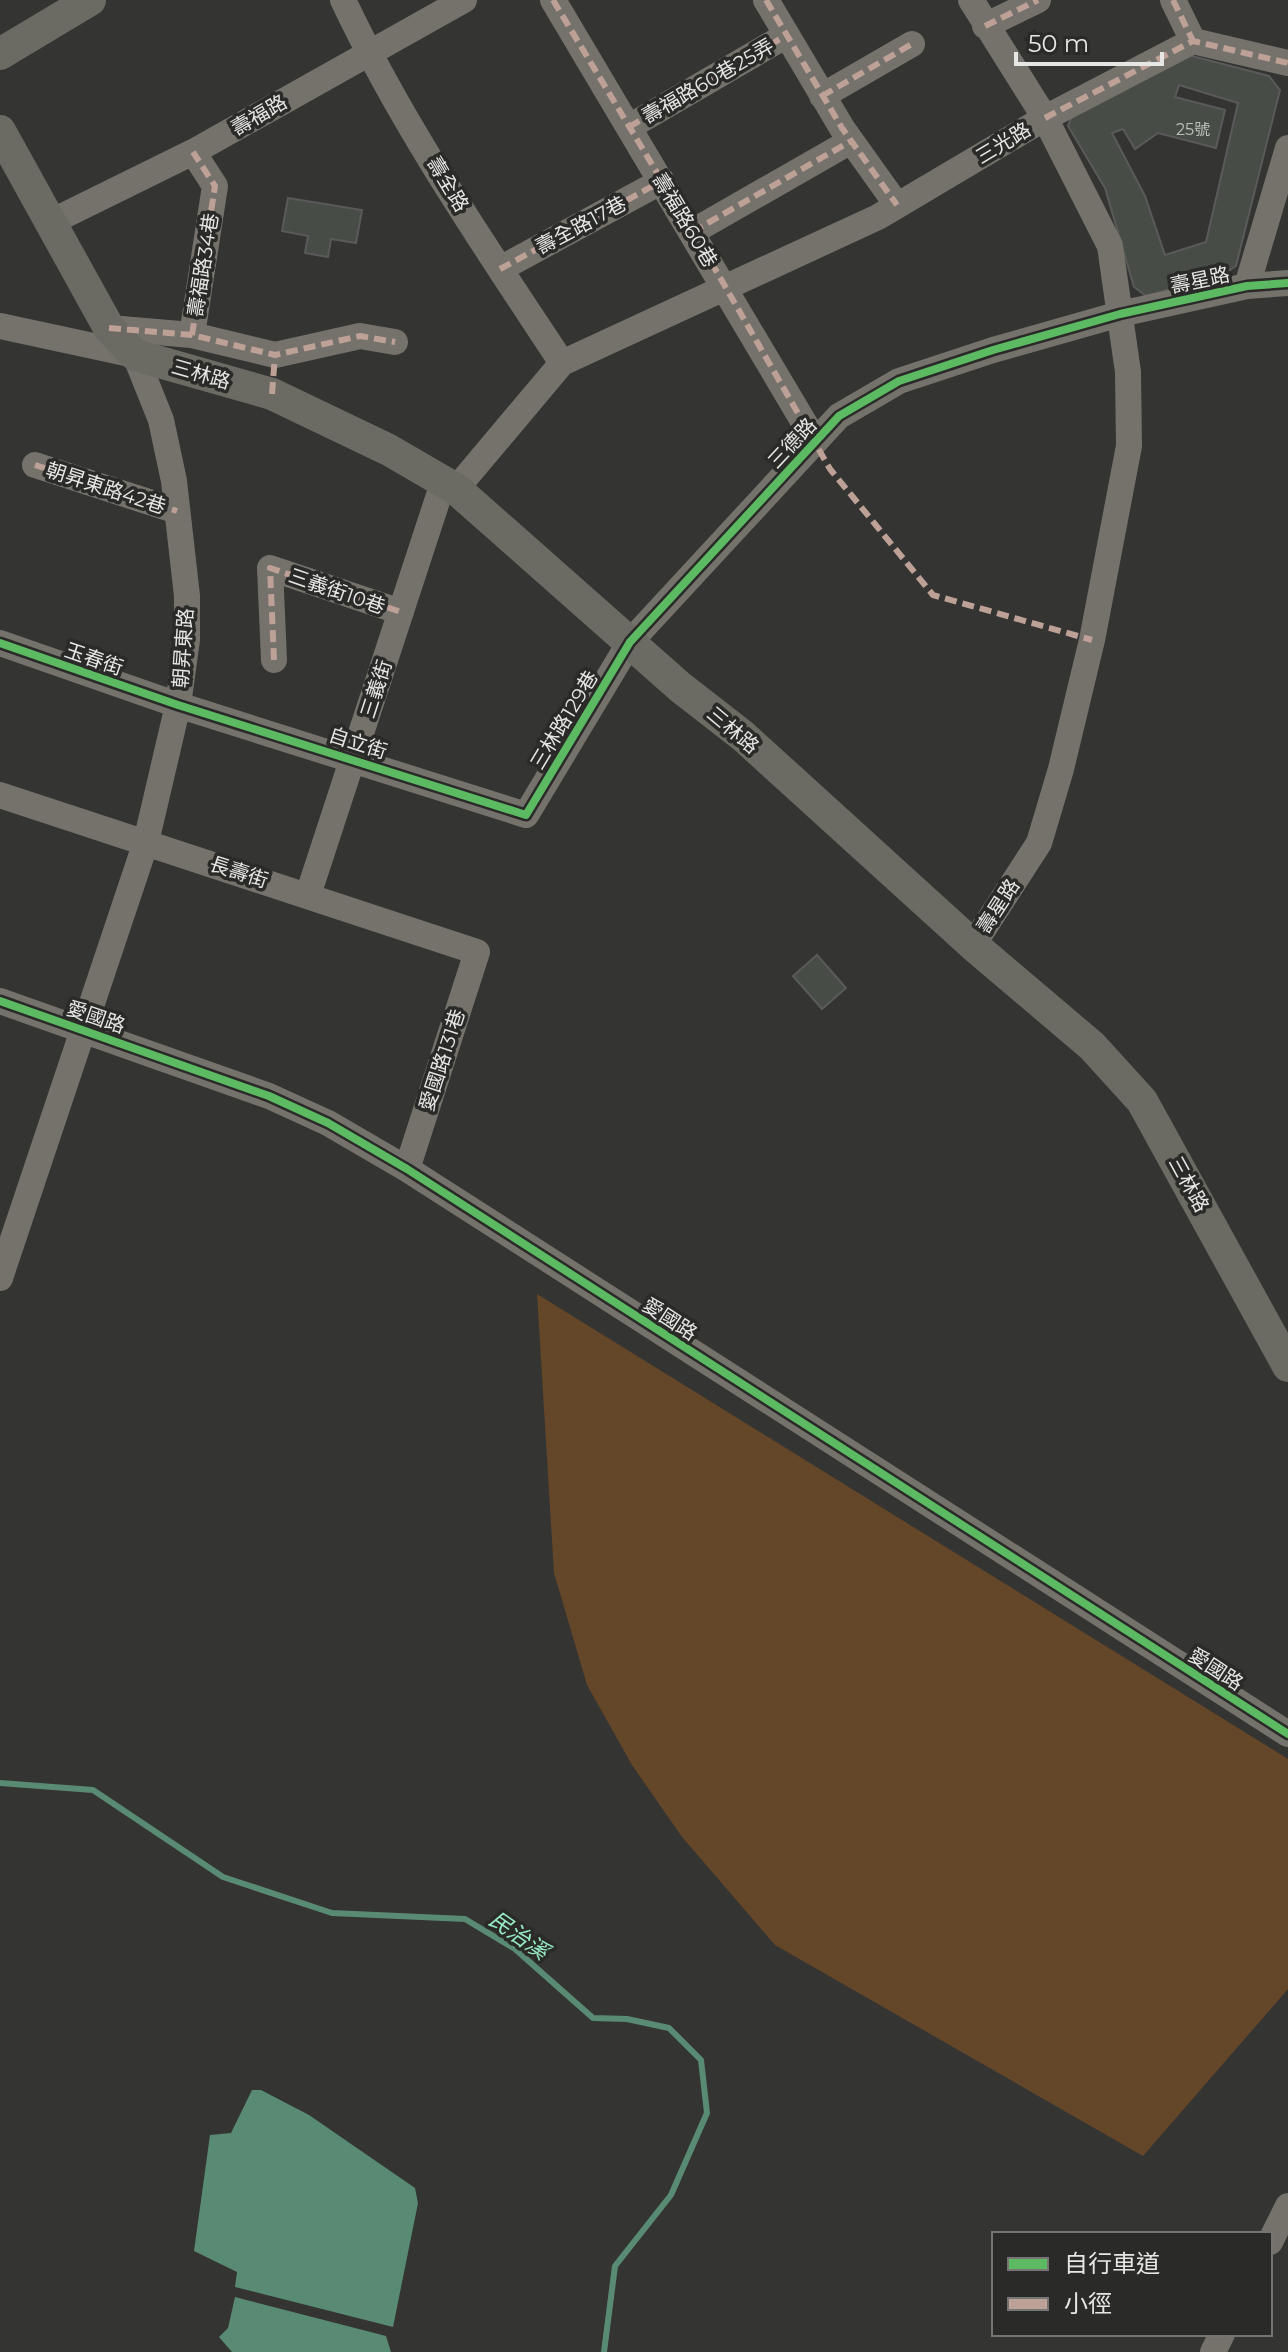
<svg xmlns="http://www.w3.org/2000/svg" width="1288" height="2352" viewBox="0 0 1288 2352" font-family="Montserrat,'Noto Sans TC',sans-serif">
<rect width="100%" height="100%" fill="#343433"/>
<path fill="#644628" d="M 537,1294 L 1288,1759 L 1288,1989 L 1143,2156 L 775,1945 L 682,1837 L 632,1765 L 587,1685 L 554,1573 Z"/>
<path fill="#598b74" d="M 252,2090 L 261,2090 L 309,2115 L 415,2188 L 418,2203 L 393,2327 L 235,2287 L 237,2272 L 194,2251 L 210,2135 L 231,2133 Z
M 235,2297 L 386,2336 L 391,2352 L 232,2352 L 219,2337 L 228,2328 Z"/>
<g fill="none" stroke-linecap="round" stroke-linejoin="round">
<path stroke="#598b74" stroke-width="6" d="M 0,1783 L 93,1790 L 223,1877 L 332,1913 L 465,1919 L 515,1949 L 593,2018 L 627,2019 L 669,2028 L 701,2060 L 707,2113 L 671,2195 L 615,2266 L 604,2352"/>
</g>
<path fill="#474d46" stroke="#595a59" stroke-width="2" fill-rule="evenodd" d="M 1184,54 L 1269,76 L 1280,90 L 1236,266 L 1224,274 L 1146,296 L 1134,287 L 1105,188 L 1068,126 L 1073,113 ZM 1179,85 L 1238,103 L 1206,242 L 1165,255 L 1145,196 L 1112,133 L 1123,129 L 1135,149 L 1158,133 L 1216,148 L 1225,110 L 1175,97 Z
M 288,198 L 362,210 L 356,243 L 331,239 L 328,257 L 305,253 L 308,236 L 282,231 Z
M 817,955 L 846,988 L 822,1009 L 793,976 Z"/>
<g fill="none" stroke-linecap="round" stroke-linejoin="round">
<path stroke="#75726c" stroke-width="26" d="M 343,0 C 403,127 485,246 562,363
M 553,0 L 815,441
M 766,0 L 842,128 L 897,205
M 971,0 L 1045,118 L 1110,246 L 1128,372 L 1129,446 L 1092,640 L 1061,769 L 1039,843 L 973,945
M 1173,0 L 1193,41
M 985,26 L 1038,0
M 822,96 L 912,44
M 629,127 L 787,35
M 49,223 L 193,152 L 464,0
M 692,232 L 851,141
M 500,269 L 662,181
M 1247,286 L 1288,148
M 0,326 L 135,355 L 161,420 L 174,481 L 187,596 L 187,640 L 178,705 L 146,842 L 0,1278
M 109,328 L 192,335 L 275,355 L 360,336 L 395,342
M 192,335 L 215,186 L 193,152
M 35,465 L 177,511
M 456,489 L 562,363 L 878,217 L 1045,118 L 1193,41 L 1288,63
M 0,643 L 178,705 L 526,815 L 630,642 L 839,416 L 899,381 L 993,350 L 1120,314 L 1247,286 L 1288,283
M 274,660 L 270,568 L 401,612
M 0,795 L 477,952 L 407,1169
M 308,895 L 443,483
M 0,1001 L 269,1096 L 328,1123 L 407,1169 L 1288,1734
M 1270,2242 L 1288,2206
M 1213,2352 L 1222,2334"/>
<path stroke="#6b6a63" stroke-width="32" d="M 0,54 L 90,0
M 0,131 L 109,328 L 135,355 L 272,394 L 389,450 L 456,489 L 680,687 L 743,736 L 973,945 L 1092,1046 L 1142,1101 L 1288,1366"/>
<path stroke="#bda197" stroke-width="6" stroke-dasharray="12 6" stroke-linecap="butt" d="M 553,0 L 718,274 L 830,469 L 933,595 L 1092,640
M 766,0 L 842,128 L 897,205
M 1173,0 L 1193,41
M 985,26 L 1038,0
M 822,96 L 912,44
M 1045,118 L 1193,41 L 1288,63
M 629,127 L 787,35
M 692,232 L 851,141
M 500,269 L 662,181
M 109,328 L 192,335 L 275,355 L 360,336 L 395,342
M 192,335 L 215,186 L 193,152
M 272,394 L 275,355
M 35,465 L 177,511
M 274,660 L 270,568 L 401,612"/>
<g stroke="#2a2b28" stroke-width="13">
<path id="cycleway" d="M 0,643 L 178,705 L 526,815 L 630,642 L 839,416 L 899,381 L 993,350 L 1120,314 L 1247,286 L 1288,283
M 0,1001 L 269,1096 L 328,1123 L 407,1169 L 1288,1734"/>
</g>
<use href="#cycleway" stroke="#5cba63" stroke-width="8"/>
</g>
<g text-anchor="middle" stroke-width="7" stroke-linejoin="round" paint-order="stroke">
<g font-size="16" fill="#bec0bd">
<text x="1193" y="135">25號</text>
</g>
<g font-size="20" fill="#e6e6e5" stroke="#2a2b28">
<text transform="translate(708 81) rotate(-30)" y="7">壽福路60巷25弄</text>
<text transform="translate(259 115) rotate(-30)" y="7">壽福路</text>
<text transform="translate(1003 143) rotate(-31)" y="7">三光路</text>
<text transform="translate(448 184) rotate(59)" y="7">壽全路</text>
<text transform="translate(685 220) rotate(59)" y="7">壽福路60巷</text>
<text transform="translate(581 225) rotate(-28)" y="7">壽全路17巷</text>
<text transform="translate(203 265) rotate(-81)" y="7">壽福路34巷</text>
<text transform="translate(1200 280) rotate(-12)" y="7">壽星路</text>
<text transform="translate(201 374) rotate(16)" y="7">三林路</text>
<text transform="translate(792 443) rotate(-47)" y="7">三德路</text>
<text transform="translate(106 488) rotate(18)" y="7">朝昇東路42巷</text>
<text transform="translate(337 591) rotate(19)" y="7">三義街10巷</text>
<text transform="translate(183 648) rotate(-86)" y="7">朝昇東路</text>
<text transform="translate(94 659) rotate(19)" y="7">玉春街</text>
<text transform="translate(376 689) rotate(-72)" y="7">三義街</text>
<text transform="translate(564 720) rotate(-59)" y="7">三林路129巷</text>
<text transform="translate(733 730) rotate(40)" y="7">三林路</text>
<text transform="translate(358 743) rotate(18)" y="7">自立街</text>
<text transform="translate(239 872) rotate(18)" y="7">長壽街</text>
<text transform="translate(998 906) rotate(-57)" y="7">壽星路</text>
<text transform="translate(96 1017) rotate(19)" y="7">愛國路</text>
<text transform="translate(442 1060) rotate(-72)" y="7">愛國路131巷</text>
<text transform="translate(1189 1184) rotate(61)" y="7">三林路</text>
<text transform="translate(670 1319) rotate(33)" y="7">愛國路</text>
<text transform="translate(1216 1669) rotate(33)" y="7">愛國路</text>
</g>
<g font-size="22" font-style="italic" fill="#97ebc4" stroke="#2a2b28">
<text transform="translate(519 1935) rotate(35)" y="8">民治溪</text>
</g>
</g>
<rect x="992" y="2232" width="280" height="104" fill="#2a2b28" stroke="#757674" stroke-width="2"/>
<rect x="1008" y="2258" width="40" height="12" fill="#5cba63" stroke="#757674" stroke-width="2"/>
<text x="1064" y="2272" font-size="24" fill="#e6e6e5">自行車道</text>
<rect x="1008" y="2298" width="40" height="12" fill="#bda197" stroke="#757674" stroke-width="2"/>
<text x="1064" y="2312" font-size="24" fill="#e6e6e5">小徑</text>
<path d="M1016 52v12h146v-12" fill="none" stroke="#e6e6e5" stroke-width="4"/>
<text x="1028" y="52" font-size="24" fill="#e6e6e5" stroke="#2a2b28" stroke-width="6" paint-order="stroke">50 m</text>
</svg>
